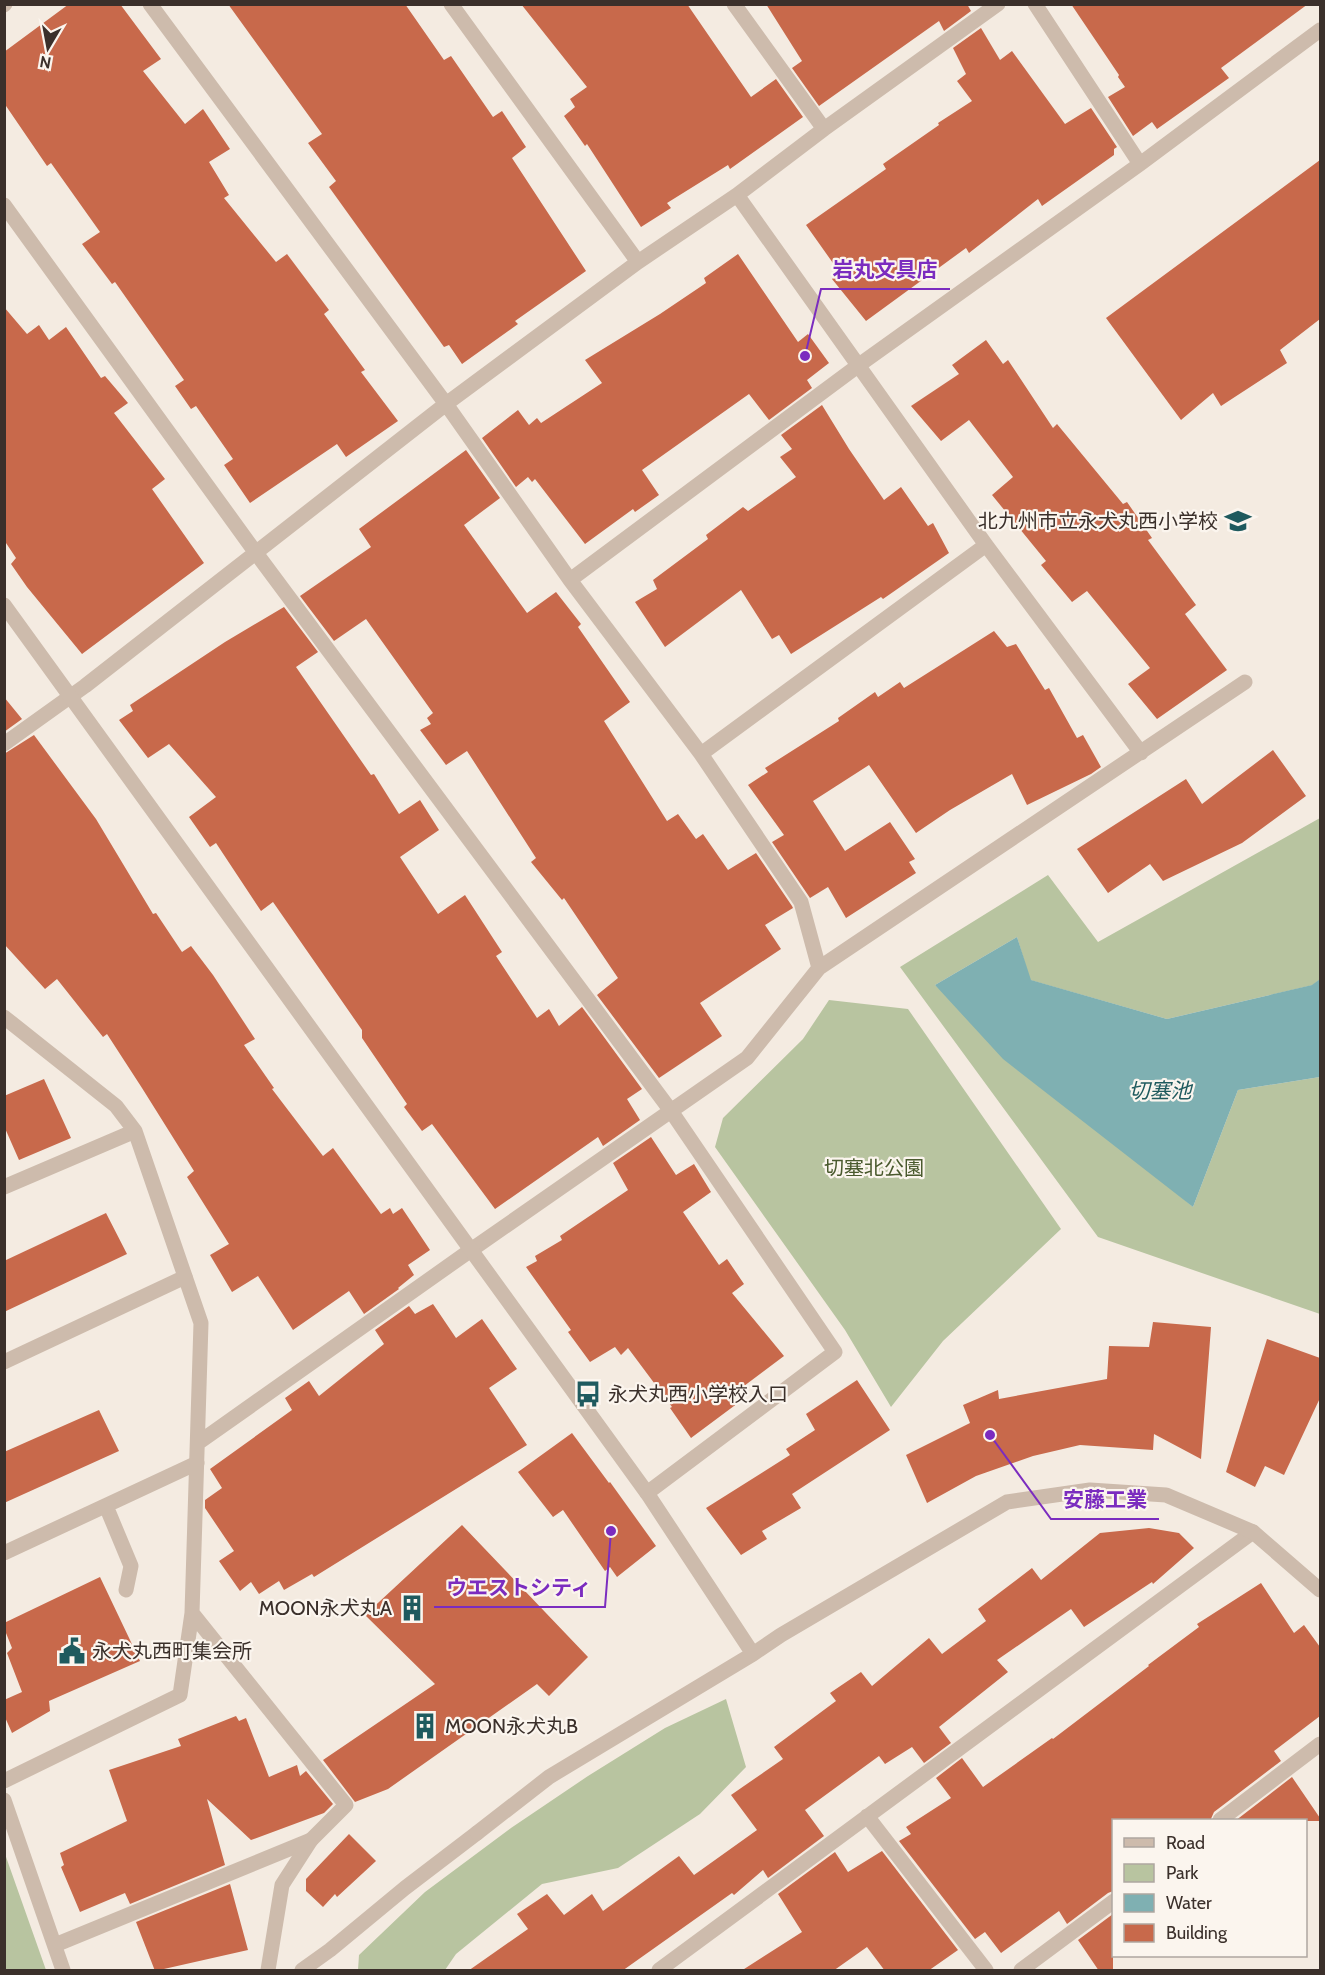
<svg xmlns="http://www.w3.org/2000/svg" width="1325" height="1975" viewBox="0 0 1325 1975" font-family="Cabin,'Noto Sans JP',sans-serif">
<rect width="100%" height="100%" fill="#f4ebe1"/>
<path fill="#b8c4a0" d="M 1320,818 L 1320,979 L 1313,985 L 1167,1019 L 1030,980 L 1017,937 L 935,985 L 1193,1207 L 1238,1090 L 1320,1077 L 1320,1314 L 1098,1237 L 900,967 L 1048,875 L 1098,942 Z
M 829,1000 L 908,1009 L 1061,1229 L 943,1341 L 891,1407 L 845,1330 L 715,1147 L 723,1118 L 803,1039 Z
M 726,1699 L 746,1767 L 700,1814 L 618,1868 L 542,1884 L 456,1954 L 445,1970 L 358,1970 L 359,1955 L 425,1892 L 511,1828 L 588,1776 L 665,1728 Z
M 5,1854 L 46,1970 L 5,1970 Z"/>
<path fill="#7fb0b2" d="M 1017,937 L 1031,980 L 1167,1019 L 1312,985 L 1320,979 L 1320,1077 L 1238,1090 L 1193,1207 L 1003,1059 L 935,985 Z"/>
<path fill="#c8694b" d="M 69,4 L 120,4 L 161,59 L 143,71 L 185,124 L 203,109 L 230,149 L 209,162 L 229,195 L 224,198 L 276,262 L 287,254 L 329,310 L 324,314 L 365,370 L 361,372 L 398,421 L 346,457 L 337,444 L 250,503 L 224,465 L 233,459 L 196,406 L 191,409 L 175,386 L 184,380 L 115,282 L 112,284 L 82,244 L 100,232 L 51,163 L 47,166 L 4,103 L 4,52 Z
M 228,4 L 405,4 L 444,60 L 451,56 L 493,117 L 502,111 L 526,147 L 512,158 L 586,271 L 515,321 L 518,324 L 462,364 L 449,345 L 444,347 L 329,187 L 336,181 L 308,143 L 322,134 Z
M 521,4 L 687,4 L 751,97 L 776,79 L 803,117 L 730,169 L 728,165 L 667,203 L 671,208 L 641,227 L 587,144 L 585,146 L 564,116 L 575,107 L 570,99 L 587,87 Z
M 766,4 L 967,4 L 971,11 L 944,31 L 939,21 L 819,106 L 792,68 L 802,61 Z
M 1071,4 L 1308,4 L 1221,68 L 1229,78 L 1157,129 L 1152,122 L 1133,136 L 1108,97 L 1125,87 L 1118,77 L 1119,75 Z
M 981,28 L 1000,60 L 1012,51 L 1065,124 L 1091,108 L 1117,147 L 1114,149 L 1114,155 L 1042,206 L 1038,199 L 969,253 L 966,248 L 866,321 L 832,279 L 840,273 L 806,225 L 886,169 L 883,164 L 939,125 L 938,123 L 972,101 L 957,81 L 966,74 L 953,48 Z
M 1320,160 L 1320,319 L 1280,350 L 1287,363 L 1221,406 L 1213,393 L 1181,420 L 1106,318 Z
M 738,254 L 798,342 L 808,334 L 829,363 L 807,380 L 812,388 L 769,420 L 749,394 L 642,470 L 659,495 L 635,512 L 633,509 L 585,544 L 535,479 L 532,482 L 528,477 L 516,487 L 482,438 L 518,410 L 529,425 L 537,418 L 541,423 L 602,383 L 585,360 L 660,314 L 706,283 L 704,278 Z
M 4,307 L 27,334 L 39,325 L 49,340 L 66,327 L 101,378 L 105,376 L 128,403 L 114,413 L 165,479 L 152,489 L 204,563 L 82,654 L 27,587 L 11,564 L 16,558 L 4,540 Z
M 986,340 L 1003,364 L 1008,360 L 1053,428 L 1057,424 L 1123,504 L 1127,502 L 1152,538 L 1148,540 L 1196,605 L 1185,614 L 1227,670 L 1157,719 L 1128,684 L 1150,668 L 1087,591 L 1072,602 L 1041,565 L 1046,561 L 992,495 L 1013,477 L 969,420 L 941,441 L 911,406 L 959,374 L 952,365 Z
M 822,405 L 849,449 L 884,500 L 901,487 L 928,526 L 933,523 L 949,553 L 883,599 L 881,597 L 791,654 L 779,635 L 772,639 L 741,590 L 665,647 L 635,602 L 657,589 L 653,580 L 708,539 L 706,535 L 743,507 L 748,511 L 796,477 L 780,457 L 792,449 L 781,435 Z
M 466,450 L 500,498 L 464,525 L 527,613 L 556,592 L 581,624 L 578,627 L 630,702 L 604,721 L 667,821 L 678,814 L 696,839 L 703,834 L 728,870 L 756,853 L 792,906 L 793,908 L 765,925 L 781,949 L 700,1003 L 722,1036 L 659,1078 L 597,995 L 618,978 L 564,898 L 562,900 L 531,862 L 536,858 L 467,751 L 446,765 L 420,730 L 431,724 L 427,718 L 433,713 L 366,619 L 334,641 L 300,596 L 371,547 L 359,529 Z
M 284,607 L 318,652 L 296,667 L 371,775 L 374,774 L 399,814 L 420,800 L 439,830 L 400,857 L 438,914 L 465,895 L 502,952 L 496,956 L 537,1018 L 549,1009 L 559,1026 L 582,1007 L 642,1089 L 627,1099 L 640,1120 L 603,1146 L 598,1137 L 495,1209 L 432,1124 L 422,1131 L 404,1107 L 407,1104 L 362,1038 L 362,1030 L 273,902 L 261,911 L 216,843 L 210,847 L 189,817 L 216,797 L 169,744 L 148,758 L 119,720 L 133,711 L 130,705 L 225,642 Z
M 994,631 L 1007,647 L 1016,644 L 1045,690 L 1049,688 L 1077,738 L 1083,735 L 1101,767 L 1091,774 L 1027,805 L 1012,774 L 950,810 L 916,833 L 869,765 L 813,801 L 845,851 L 890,822 L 915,859 L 909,862 L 916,873 L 846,918 L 828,887 L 810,898 L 772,842 L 784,835 L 748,785 L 768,772 L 765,768 L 839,721 L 838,718 L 875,692 L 878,697 L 900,682 L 904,688 Z
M 4,697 L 22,719 L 4,732 Z
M 34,735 L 96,819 L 153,914 L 156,913 L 182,952 L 191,946 L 213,975 L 255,1039 L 244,1045 L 274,1088 L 272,1089 L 323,1156 L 333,1148 L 381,1214 L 390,1208 L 393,1214 L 402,1208 L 430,1250 L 408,1265 L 414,1275 L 398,1288 L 399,1289 L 364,1314 L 349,1291 L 293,1330 L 258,1276 L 232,1292 L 210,1255 L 229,1244 L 187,1177 L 194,1171 L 142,1088 L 107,1034 L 103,1037 L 57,979 L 45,989 L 4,944 L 4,754 Z
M 1273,750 L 1306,796 L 1242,843 L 1163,881 L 1150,864 L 1108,893 L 1077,849 L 1186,779 L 1202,804 Z
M 44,1079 L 71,1138 L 19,1160 L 4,1126 L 4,1096 Z
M 651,1137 L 676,1175 L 694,1164 L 711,1192 L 683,1212 L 719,1265 L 727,1259 L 744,1284 L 732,1293 L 784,1356 L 732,1395 L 738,1403 L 691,1438 L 670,1408 L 672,1407 L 628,1348 L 621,1355 L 615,1347 L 590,1362 L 568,1332 L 571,1330 L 526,1267 L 537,1261 L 535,1256 L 562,1240 L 560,1236 L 628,1190 L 613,1163 Z
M 106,1213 L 127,1254 L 4,1312 L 4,1261 Z
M 433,1304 L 456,1338 L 482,1319 L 517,1369 L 489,1388 L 527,1445 L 314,1577 L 312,1574 L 284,1590 L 279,1581 L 259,1594 L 251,1582 L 240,1591 L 219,1561 L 234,1551 L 205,1508 L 205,1500 L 222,1488 L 210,1469 L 292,1410 L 285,1398 L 309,1381 L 319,1396 L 384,1344 L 375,1330 L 409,1306 L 415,1314 Z
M 1153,1322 L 1211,1327 L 1201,1459 L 1154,1434 L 1153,1450 L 1080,1445 L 1033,1456 L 976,1476 L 927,1503 L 906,1455 L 970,1423 L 963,1405 L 998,1390 L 999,1399 L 1107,1379 L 1109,1346 L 1149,1347 Z
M 1267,1339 L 1320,1358 L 1320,1398 L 1284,1475 L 1265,1466 L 1255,1487 L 1226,1472 Z
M 857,1380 L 890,1430 L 792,1494 L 801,1508 L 762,1531 L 767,1539 L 741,1555 L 706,1508 L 790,1455 L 786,1449 L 815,1430 L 806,1414 Z
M 99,1410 L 119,1451 L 4,1503 L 4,1452 Z
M 572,1433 L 609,1483 L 610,1482 L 656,1546 L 617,1577 L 610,1567 L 605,1571 L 563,1510 L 553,1517 L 518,1472 Z
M 462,1525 L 588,1657 L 549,1696 L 537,1684 L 388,1789 L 355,1802 L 323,1760 L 435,1684 L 365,1615 Z
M 1149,1528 L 1179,1533 L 1194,1548 L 1153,1584 L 1152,1582 L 1084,1627 L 1071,1609 L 997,1660 L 1008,1672 L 939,1727 L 951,1743 L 924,1763 L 912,1747 L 885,1764 L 879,1756 L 805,1810 L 824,1836 L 768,1878 L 763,1870 L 734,1895 L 732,1893 L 622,1971 L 468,1971 L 528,1929 L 517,1914 L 547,1894 L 564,1915 L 592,1894 L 603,1911 L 679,1856 L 694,1875 L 757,1830 L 731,1795 L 783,1759 L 774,1747 L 836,1701 L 830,1693 L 861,1672 L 872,1686 L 929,1638 L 942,1654 L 986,1621 L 978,1609 L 1032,1568 L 1041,1580 L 1100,1533 Z
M 100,1577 L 140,1661 L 49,1701 L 50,1711 L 12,1733 L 4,1715 L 4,1700 L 22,1692 L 7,1653 L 12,1648 L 4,1628 L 4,1623 Z
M 1261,1583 L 1294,1633 L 1304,1625 L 1320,1647 L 1320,1716 L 1274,1751 L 1281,1761 L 1214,1812 L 1210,1821 L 1113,1821 L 1113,1891 L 1108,1893 L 1067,1924 L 1059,1911 L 1001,1953 L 985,1932 L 975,1939 L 899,1841 L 911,1834 L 906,1827 L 951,1798 L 936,1778 L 962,1758 L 983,1787 L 1052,1738 L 1053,1739 L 1149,1666 L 1148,1665 L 1199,1627 L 1197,1624 Z
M 236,1716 L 239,1721 L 246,1718 L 269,1777 L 297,1765 L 300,1776 L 306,1771 L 333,1804 L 324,1813 L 251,1840 L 207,1799 L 225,1865 L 130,1904 L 125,1893 L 80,1912 L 61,1867 L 64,1865 L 60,1853 L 127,1821 L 109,1770 L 181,1746 L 178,1739 Z
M 1292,1777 L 1320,1818 L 1320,1821 L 1235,1821 Z
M 349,1834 L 376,1861 L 337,1897 L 335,1894 L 323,1907 L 306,1891 L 306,1879 Z
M 882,1851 L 958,1950 L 928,1971 L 885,1971 L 867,1947 L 833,1971 L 741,1971 L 802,1932 L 778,1894 L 835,1852 L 848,1872 Z
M 230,1884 L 248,1950 L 155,1971 L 136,1922 Z
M 1113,1914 L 1113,1971 L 1099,1971 L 1078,1940 Z"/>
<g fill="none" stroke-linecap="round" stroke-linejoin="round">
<path stroke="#cdbbac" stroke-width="15" d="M 4,1362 L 185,1277
M 106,1506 L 131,1566 L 126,1590
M 4,1553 L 197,1463
M 55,1945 L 311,1840"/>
<path stroke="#cdbbac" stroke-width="15" d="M 150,4 L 446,404 L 570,580 L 701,754 L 801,902 L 819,968 L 747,1058 L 471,1250 L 198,1443
M 451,4 L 638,262
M 734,4 L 824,129
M 1035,4 L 1140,164
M 4,5 L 5,4
M 737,195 L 986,545 L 1141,753
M 4,205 L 256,553 L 671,1111 L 835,1352 L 647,1493
M 570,580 L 859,365 L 1140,164 L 1320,30
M 4,744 L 85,686 L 446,404 L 638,262 L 737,195 L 824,129 L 998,4
M 701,754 L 986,545
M 819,968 L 1245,682
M 4,1017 L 116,1106 L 135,1131 L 201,1323 L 192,1613 L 180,1695 L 4,1781
M 4,1187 L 135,1131
M 192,1613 L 346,1805 L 311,1840 L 282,1885 L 268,1970
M 4,1800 L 63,1970
M 867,1816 L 986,1970
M 1220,1820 L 1320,1744
M 302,1970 L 330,1950 L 405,1888 L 477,1833
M 659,1970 L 1253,1532
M 1021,1970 L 1114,1901"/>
<path stroke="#cdbbac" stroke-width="15" d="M 4,605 L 647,1493 L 753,1654
M 477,1833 L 549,1777 L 753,1654 L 781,1635 L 1007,1502 L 1090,1490 L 1166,1495 L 1253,1532 L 1320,1590"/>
</g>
<defs>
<g id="school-bare" transform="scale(2.07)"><path d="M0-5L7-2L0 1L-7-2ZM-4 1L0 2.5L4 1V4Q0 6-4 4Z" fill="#1f5a5e" stroke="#fbf5ee" stroke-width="2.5" paint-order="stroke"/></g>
<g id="bus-bare" transform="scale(2.07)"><path d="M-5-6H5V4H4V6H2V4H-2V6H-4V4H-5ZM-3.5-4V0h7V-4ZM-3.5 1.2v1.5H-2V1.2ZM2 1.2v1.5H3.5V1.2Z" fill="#1f5a5e" stroke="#fbf5ee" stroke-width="2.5" paint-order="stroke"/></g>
<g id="building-bare" transform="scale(2.07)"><path d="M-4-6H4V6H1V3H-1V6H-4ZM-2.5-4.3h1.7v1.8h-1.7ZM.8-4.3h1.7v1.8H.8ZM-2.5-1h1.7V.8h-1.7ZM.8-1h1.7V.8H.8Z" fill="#1f5a5e" stroke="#fbf5ee" stroke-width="2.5" paint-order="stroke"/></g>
<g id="civic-bare" transform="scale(2.07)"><path d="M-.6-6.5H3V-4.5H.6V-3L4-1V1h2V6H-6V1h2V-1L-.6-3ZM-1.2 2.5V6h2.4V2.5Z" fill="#1f5a5e" stroke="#fbf5ee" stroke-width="2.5" paint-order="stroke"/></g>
</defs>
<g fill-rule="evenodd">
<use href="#school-bare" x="1238" y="521"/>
<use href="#bus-bare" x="588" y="1394"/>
<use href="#building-bare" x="412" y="1608"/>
<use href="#civic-bare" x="72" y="1651"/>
<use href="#building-bare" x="425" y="1726"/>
</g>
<g text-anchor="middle" stroke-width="4.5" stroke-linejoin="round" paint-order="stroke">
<g font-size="20" fill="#3b302b" stroke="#fbf5ee" text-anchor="start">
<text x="1218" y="528" text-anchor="end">北九州市立永犬丸西小学校</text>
<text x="608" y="1401">永犬丸西小学校入口</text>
<text x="392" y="1615" text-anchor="end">MOON永犬丸A</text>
<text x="92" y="1658">永犬丸西町集会所</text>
<text x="445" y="1733">MOON永犬丸B</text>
</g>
<g font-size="20" fill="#4a5a2e" stroke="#fbf5ee">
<text x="874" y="1175">切塞北公園</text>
</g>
<g font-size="21" font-style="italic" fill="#1f5a5e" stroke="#fbf5ee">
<text x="1160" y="1098">切塞池</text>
</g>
</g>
<path fill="none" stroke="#7b2cbf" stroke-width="2" d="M805 356L821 289H950M990 1435L1051 1519H1159M611 1531L605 1607H434"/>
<g fill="#7b2cbf" stroke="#fbf5ee" stroke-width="2">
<circle cx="805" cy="356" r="6"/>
<circle cx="990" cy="1435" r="6"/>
<circle cx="611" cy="1531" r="6"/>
</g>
<g font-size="21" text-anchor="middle" font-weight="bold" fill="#7b2cbf" stroke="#fbf5ee" stroke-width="4.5" stroke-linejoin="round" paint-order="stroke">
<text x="885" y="277">岩丸文具店</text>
<text x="1105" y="1507">安藤工業</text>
<text x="519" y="1595">ウエストシティ</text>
</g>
<rect width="1325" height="1975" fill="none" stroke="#3b302b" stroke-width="12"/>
<rect x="1112" y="1819" width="195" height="138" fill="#fbf5ee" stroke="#aea6a0" stroke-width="1.5"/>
<rect x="1124" y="1838" width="30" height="9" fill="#cdbbac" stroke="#aea6a0" stroke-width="1.5"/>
<text x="1166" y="1849" font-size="18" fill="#3b302b">Road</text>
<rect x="1124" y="1864" width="30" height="18" fill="#b8c4a0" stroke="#aea6a0" stroke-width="1.5"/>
<text x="1166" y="1879" font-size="18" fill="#3b302b">Park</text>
<rect x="1124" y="1894" width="30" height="18" fill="#7fb0b2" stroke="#aea6a0" stroke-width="1.5"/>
<text x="1166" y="1909" font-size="18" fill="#3b302b">Water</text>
<rect x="1124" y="1924" width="30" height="18" fill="#c8694b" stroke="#aea6a0" stroke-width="1.5"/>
<text x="1166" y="1939" font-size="18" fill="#3b302b">Building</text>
<g transform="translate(48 48) rotate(190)" stroke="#fbf5ee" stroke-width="4.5" paint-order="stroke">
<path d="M0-4.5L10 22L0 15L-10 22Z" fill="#3b302b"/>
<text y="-9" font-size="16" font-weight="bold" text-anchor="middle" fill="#3b302b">N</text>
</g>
</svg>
